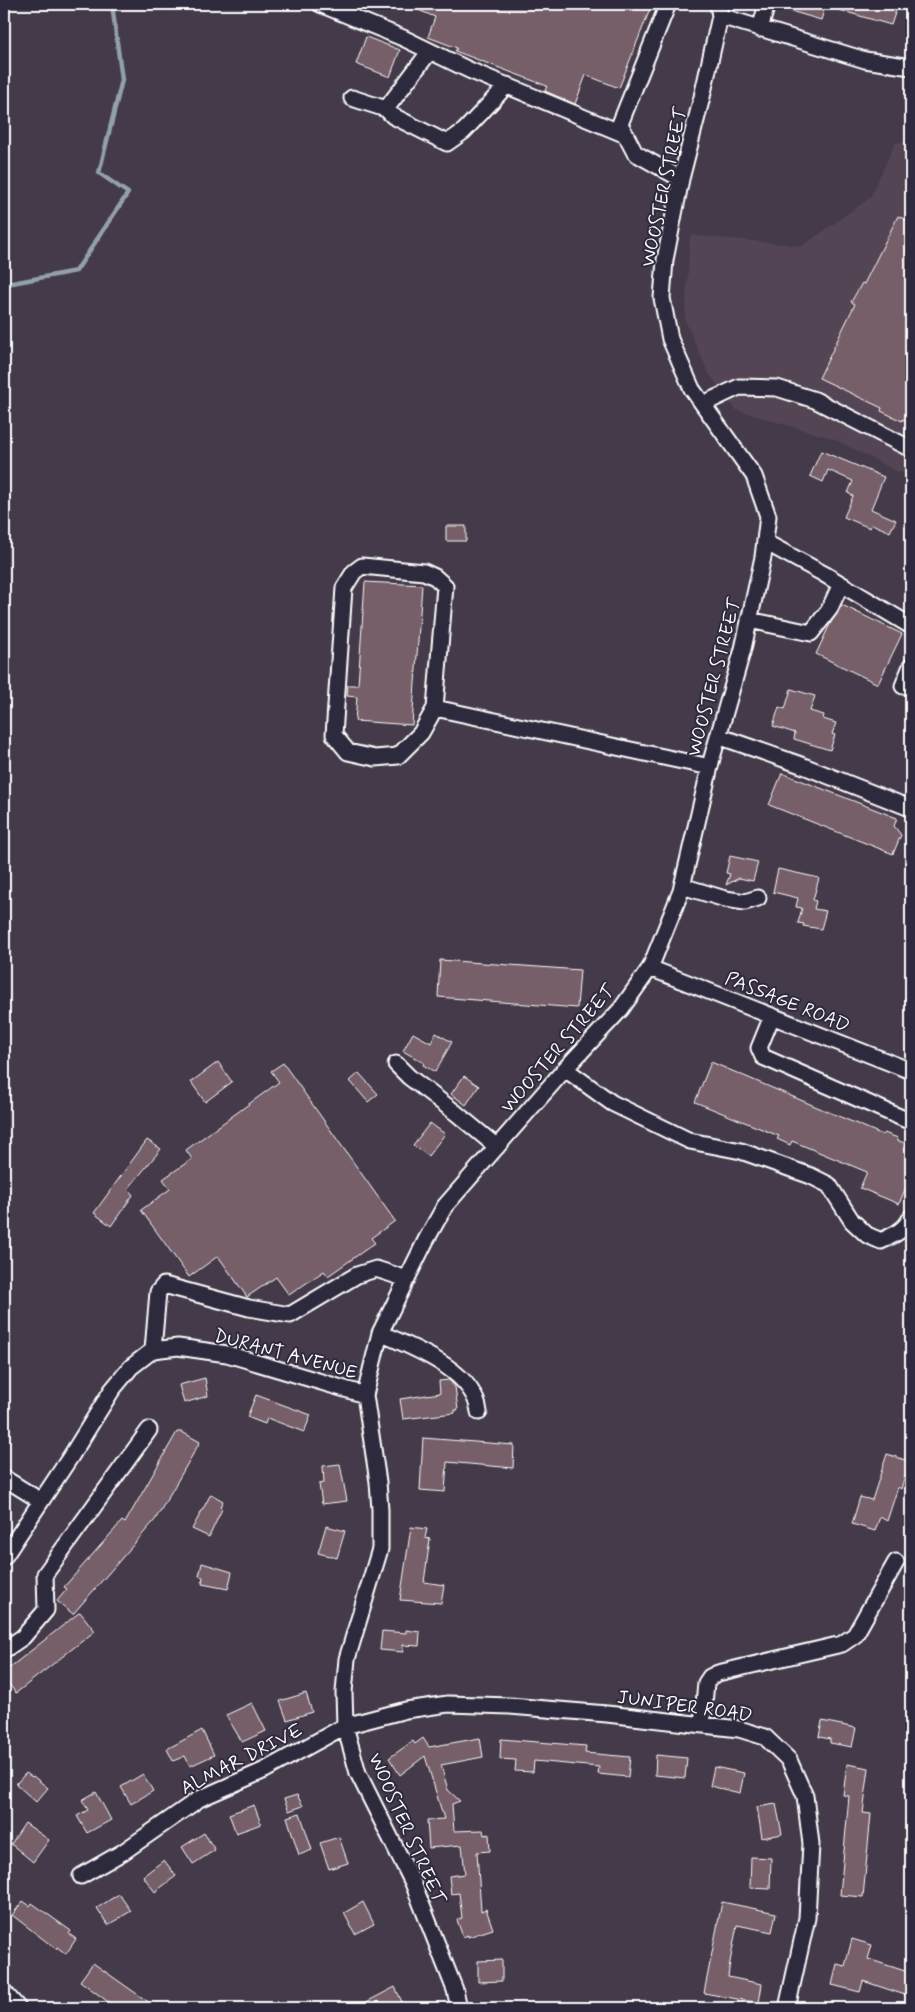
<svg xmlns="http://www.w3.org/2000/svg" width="915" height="2012" viewBox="0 0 915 2012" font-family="Mynerve,sans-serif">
<rect width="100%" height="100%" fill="#443a4a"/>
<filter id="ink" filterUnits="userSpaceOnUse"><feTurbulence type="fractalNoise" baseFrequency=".02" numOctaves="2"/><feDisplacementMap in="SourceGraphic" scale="10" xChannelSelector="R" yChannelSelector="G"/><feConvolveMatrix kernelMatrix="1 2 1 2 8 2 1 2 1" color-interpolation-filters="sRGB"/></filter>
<g filter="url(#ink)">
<path fill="#534553" d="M 911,139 L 911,474 L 898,472 L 834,439 L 736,410 L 709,374 L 685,321 L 690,235 L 802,246 L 870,198 L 895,143 Z"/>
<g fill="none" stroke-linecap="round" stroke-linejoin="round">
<path stroke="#92a1aa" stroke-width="4.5" d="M 4,283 L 7,284 L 76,271 L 128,193 L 99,173 L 122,80 L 112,4"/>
</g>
<path fill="#765e67" stroke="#fff" d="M 404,4 L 652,4 L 619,88 L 586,75 L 575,104 L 545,91 L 547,86 L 455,51 L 457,48 L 428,37 L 435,17 Z
M 778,4 L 826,4 L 821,20 L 777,7 Z
M 829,4 L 898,4 L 891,25 L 829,7 Z
M 366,37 L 400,50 L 390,77 L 356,64 Z
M 898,216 L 911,222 L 911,423 L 903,419 L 902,421 L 881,411 L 882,408 L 819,378 L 855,304 L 851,302 L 862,283 L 864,284 Z
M 821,451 L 884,477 L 871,509 L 896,520 L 890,532 L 872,524 L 870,528 L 844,517 L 853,496 L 848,493 L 853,481 L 828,470 L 823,482 L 810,476 Z
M 446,526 L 466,526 L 466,541 L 446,541 Z
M 365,582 L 422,585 L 412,725 L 355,721 L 357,697 L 347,696 L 348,685 L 358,685 Z
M 842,605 L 902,634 L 878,684 L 816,654 L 830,624 Z
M 791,689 L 815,696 L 810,711 L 824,715 L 823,719 L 836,723 L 832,734 L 835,735 L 830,750 L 794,739 L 795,733 L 773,726 L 779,707 L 785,709 Z
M 782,773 L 897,818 L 894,826 L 901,835 L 893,854 L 769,805 Z
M 730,856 L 758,862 L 753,881 L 739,878 L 726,885 L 730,874 L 726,873 Z
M 778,869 L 819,878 L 813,900 L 816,901 L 814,909 L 826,911 L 821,929 L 803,926 L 804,924 L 798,923 L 802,908 L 796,907 L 798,898 L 773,892 Z
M 440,960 L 580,970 L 577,1008 L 438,997 Z
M 413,1033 L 431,1043 L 436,1033 L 452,1042 L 435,1072 L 423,1065 L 424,1063 L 403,1051 Z
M 218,1062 L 232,1082 L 205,1102 L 191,1082 Z
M 711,1062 L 883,1135 L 884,1133 L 898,1138 L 897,1140 L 911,1146 L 911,1175 L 899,1204 L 860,1188 L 867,1172 L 792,1141 L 790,1145 L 777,1139 L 779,1136 L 695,1102 Z
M 283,1063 L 395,1221 L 371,1238 L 375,1243 L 328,1276 L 324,1271 L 289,1295 L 276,1277 L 247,1297 L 218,1256 L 189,1277 L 141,1210 L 170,1189 L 163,1179 L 192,1159 L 186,1150 L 279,1082 L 271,1071 Z
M 359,1073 L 378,1094 L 368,1102 L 350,1081 Z
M 464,1076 L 479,1086 L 466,1105 L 451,1094 Z
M 430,1123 L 445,1134 L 428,1156 L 413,1145 Z
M 147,1140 L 161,1149 L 128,1189 L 133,1195 L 111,1226 L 94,1213 Z
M 205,1378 L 208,1396 L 184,1403 L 179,1385 Z
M 449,1380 L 455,1387 L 458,1410 L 455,1410 L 455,1413 L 403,1419 L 400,1399 L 440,1393 L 439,1381 Z
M 256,1395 L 311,1415 L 304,1432 L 267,1418 L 265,1424 L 247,1417 Z
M 177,1432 L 182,1432 L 200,1442 L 155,1520 L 73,1614 L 57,1601 L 67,1589 L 64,1587 L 122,1521 L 125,1523 Z
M 423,1438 L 514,1445 L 513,1468 L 447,1462 L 445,1492 L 420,1490 Z
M 887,1454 L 911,1462 L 911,1478 L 905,1476 L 901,1489 L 898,1487 L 887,1521 L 880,1517 L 875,1531 L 852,1524 L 860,1497 L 872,1500 Z
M 340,1464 L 347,1501 L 322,1504 L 319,1484 L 324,1483 L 323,1466 Z
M 211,1494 L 223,1501 L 220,1507 L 222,1509 L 209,1537 L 192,1529 Z
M 326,1526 L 345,1531 L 337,1558 L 318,1553 Z
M 411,1527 L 427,1529 L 425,1538 L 430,1539 L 424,1582 L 444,1585 L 441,1603 L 400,1600 Z
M 202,1563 L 232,1572 L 228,1589 L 202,1584 L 203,1577 L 199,1576 Z
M 80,1612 L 95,1631 L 16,1693 L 4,1678 L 4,1672 Z
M 406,1630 L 420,1632 L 419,1646 L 403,1645 L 403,1652 L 380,1650 L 382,1631 L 406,1633 Z
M 306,1693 L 312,1712 L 287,1720 L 280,1701 Z
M 252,1703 L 266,1731 L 242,1742 L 226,1715 Z
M 822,1721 L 856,1728 L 852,1747 L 830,1743 L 830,1739 L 819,1737 Z
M 202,1730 L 214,1755 L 190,1766 L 185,1756 L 173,1761 L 167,1749 Z
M 423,1738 L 429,1747 L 480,1738 L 483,1757 L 441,1765 L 448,1790 L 460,1801 L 452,1804 L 454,1831 L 483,1830 L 484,1835 L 489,1834 L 490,1851 L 477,1852 L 481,1911 L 486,1909 L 493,1929 L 468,1937 L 468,1935 L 463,1937 L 457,1920 L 462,1918 L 459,1893 L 451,1894 L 449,1876 L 465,1874 L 462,1845 L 429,1848 L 427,1820 L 444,1819 L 425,1756 L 400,1775 L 389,1758 L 413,1741 L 415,1744 Z
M 501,1739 L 586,1746 L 585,1753 L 630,1757 L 628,1777 L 598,1774 L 599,1767 L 534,1761 L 533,1772 L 515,1771 L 516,1760 L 500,1759 Z
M 656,1755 L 687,1758 L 685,1778 L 655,1775 Z
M 847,1764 L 869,1768 L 863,1813 L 871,1814 L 863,1897 L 840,1895 L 849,1796 L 843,1795 Z
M 714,1767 L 744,1773 L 740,1793 L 710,1786 Z
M 26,1773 L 32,1777 L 33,1776 L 48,1788 L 36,1802 L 16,1784 Z
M 143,1774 L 153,1791 L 131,1804 L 121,1787 Z
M 96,1792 L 111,1820 L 87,1833 L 77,1816 L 88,1810 L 82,1800 Z
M 297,1795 L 303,1806 L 289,1811 L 284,1799 Z
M 776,1804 L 782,1834 L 762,1838 L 757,1807 Z
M 254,1805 L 261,1824 L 236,1833 L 229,1814 Z
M 300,1813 L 312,1850 L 299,1855 L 287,1817 Z
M 25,1823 L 49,1840 L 33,1862 L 11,1844 Z
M 204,1833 L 215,1850 L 193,1864 L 182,1847 Z
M 339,1837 L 348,1863 L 329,1869 L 320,1843 Z
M 751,1857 L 771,1858 L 770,1889 L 750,1888 Z
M 164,1860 L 176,1876 L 155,1892 L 143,1876 Z
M 119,1894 L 131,1911 L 108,1925 L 97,1908 Z
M 23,1901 L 30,1906 L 32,1903 L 71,1931 L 69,1934 L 76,1939 L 66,1954 L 57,1947 L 56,1949 L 12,1915 Z
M 363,1902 L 374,1924 L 355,1934 L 344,1913 Z
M 722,1902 L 776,1913 L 772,1932 L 737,1925 L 730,1962 L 728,1977 L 762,1984 L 759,2003 L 704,1993 Z
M 852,1939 L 872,1945 L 868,1959 L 911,1973 L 911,1986 L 908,1996 L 863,1981 L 860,1992 L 832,1985 L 837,1964 L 845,1966 Z
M 502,1960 L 502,1981 L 478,1982 L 478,1961 Z
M 93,1963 L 127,1987 L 157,2008 L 119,2008 L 107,2001 L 80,1981 Z
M 395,1987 L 402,2002 L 389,2008 L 355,2008 Z"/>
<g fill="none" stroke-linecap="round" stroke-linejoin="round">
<g stroke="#fff" stroke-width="19">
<path id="minor" d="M 320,4 L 403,38 L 469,70 L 626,135
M 668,4 L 620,124 L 635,153 L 681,179
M 720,16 L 865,60 L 911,67
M 760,29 L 767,4
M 430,51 L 386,109 L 393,116 L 447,143 L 464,131 L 507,85
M 352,98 L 386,109
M 703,404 L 739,387 L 777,388 L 815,400 L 911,449
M 765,542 L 824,574 L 911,626
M 749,620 L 811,633 L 829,610 L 841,584
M 903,686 L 911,666
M 435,708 L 445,586 L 435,577 L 424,572 L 362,566 L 354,572 L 344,588 L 334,735 L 348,752 L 375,758 L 398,756 L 421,733 L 435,708 L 710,767
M 718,736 L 801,765 L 910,808
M 682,886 L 725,899 L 745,902 L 758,898
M 650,968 L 911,1071
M 772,1016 L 759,1048 L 763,1057 L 911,1122
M 396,1064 L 409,1077 L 456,1113 L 497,1147
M 565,1069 L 612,1103 L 690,1141 L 741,1151 L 811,1176 L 829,1185 L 852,1221 L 867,1235 L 881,1241 C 892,1236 906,1230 911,1217
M 380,1333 C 414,1348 474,1370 479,1412
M 153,1350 L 158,1292 L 164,1285 L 249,1308 L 290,1315 L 357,1275 L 376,1269 L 407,1279
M 4,1478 L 41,1501
M 4,1557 L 71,1456 L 112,1390 L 131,1367 L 153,1350 L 178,1347 L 227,1354 L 365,1395
M 4,1650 L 23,1637 L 46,1610 L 45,1574 L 149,1430
M 702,1724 L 706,1683 L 710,1677 L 718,1673 L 842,1644 L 855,1635 L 896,1562
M 81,1876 L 123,1852 L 199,1799 L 265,1770 L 345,1726 L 406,1710 L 448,1704 L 510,1706 L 607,1714 L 739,1729 L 765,1737 L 789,1760 L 805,1796 L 811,1844 L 807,1918 L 787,2008
M 4,1992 L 18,2008
M 459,2008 L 455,1990 L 413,1883 L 358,1773 L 345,1726 L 344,1692 L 347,1659 L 380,1549 L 380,1510 L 378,1482 L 365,1395 L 380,1333 L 426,1240 L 445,1206 L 565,1069 L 621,1009 L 650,968 L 681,891 L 712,758 L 743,649 L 763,557 L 768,516 L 754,476 L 692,389 L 670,339 L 662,298 L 665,260 L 681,179 L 702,97 L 720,16 L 718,4"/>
</g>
<use href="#minor" stroke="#2f2a3d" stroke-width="15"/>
</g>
</g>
<g text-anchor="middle" stroke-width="4" stroke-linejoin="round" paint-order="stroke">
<g font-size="19" fill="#fff" stroke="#2f2a3d">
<text transform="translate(663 187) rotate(-78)" y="7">WOOSTER STREET</text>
<text transform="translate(713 677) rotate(-75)" y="7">WOOSTER STREET</text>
<text transform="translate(788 1001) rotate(22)" y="7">PASSAGE ROAD</text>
<text transform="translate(557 1048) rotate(-49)" y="7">WOOSTER STREET</text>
<text transform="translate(286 1353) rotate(15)" y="7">DURANT AVENUE</text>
<text transform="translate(685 1705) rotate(8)" y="7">JUNIPER ROAD</text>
<text transform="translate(241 1758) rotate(-27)" y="7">ALMAR DRIVE</text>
<text transform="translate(408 1828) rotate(66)" y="7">WOOSTER STREET</text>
</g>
</g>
<rect width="915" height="2012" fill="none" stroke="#2f2a3d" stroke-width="20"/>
<rect x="10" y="10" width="895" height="1992" fill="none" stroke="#fff" stroke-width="2" filter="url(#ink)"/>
</svg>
